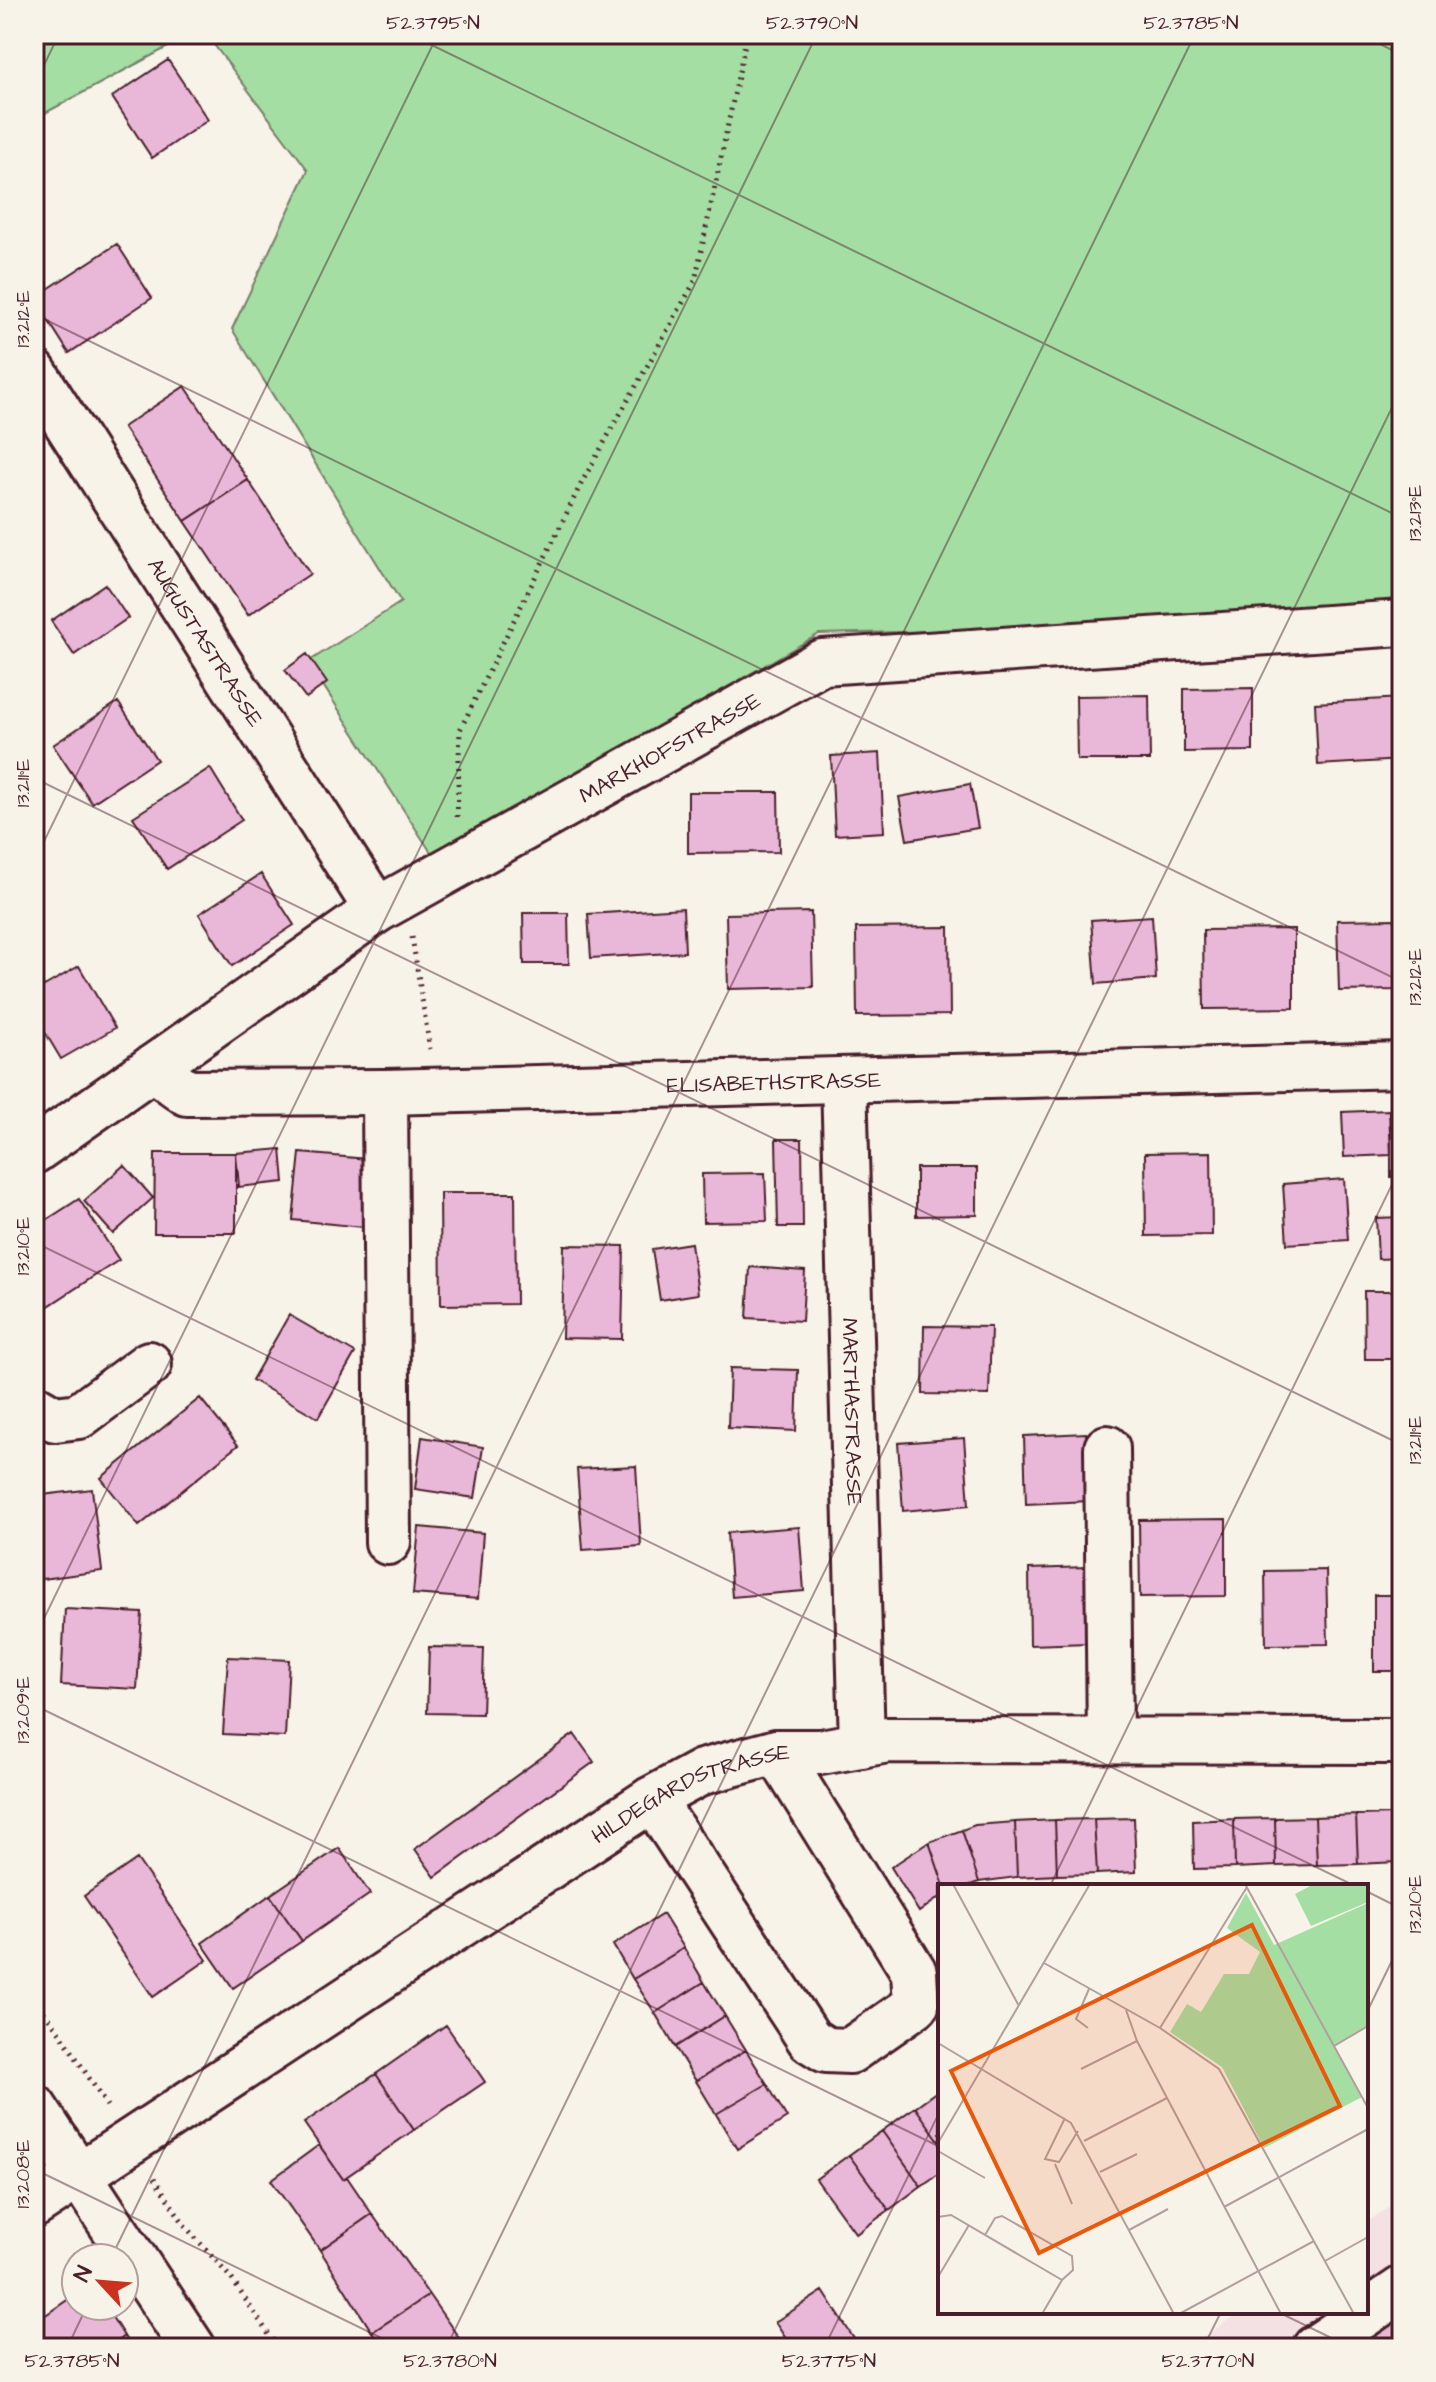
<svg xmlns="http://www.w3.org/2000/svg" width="1436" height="2382" viewBox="0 0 1436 2382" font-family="'Architects Daughter',sans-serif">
<rect width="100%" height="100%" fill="#f7f3e8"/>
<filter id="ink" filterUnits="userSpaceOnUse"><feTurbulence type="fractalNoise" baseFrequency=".0125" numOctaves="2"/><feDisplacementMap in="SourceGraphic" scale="16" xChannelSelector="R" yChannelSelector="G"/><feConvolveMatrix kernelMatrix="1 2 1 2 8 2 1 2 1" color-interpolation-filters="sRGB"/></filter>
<g filter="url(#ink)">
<path fill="#f3e1e3" d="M 1402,2198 L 1402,2348 L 1188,2348 L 1240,2312 L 1366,2312 L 1366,2223 Z"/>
<path fill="#a4dea3" stroke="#777e67" stroke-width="2" d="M 34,34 L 192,34 L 34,119 Z
M 206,34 L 1402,34 L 1402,620 L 819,634 L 434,857 L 308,662 L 401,602 L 232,329 L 308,170 Z"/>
<path fill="#e9b8d8" stroke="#4a1f2b" stroke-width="2" d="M 168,60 L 208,120 L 152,158 L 112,97 Z
M 117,244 L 152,298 L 69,353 L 34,298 Z
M 185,386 L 248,480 L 185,521 L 123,427 Z
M 248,480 L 310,574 L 248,615 L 185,521 Z
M 105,584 L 128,618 L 74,655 L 51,621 Z
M 307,654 L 327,683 L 306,698 L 285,670 Z
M 1253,688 L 1253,751 L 1184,752 L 1184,689 Z
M 1149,695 L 1150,760 L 1077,760 L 1076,696 Z
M 1402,698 L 1402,760 L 1318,765 L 1315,703 Z
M 118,702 L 157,760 L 92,803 L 53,745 Z
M 880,753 L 884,832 L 835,835 L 831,756 Z
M 210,768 L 242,820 L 167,869 L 133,817 Z
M 970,784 L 978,828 L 907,840 L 899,797 Z
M 688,792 L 778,792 L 779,852 L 688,853 Z
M 261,874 L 294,925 L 232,966 L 199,914 Z
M 683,908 L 685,952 L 591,958 L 588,914 Z
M 811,912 L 813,987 L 728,989 L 726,914 Z
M 523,913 L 568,913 L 569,964 L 524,964 Z
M 1152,916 L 1156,979 L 1096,984 L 1091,920 Z
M 1395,919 L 1396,990 L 1339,991 L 1337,920 Z
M 949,927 L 950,1015 L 857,1016 L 856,928 Z
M 1294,929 L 1294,1008 L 1204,1009 L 1203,930 Z
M 79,966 L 115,1028 L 61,1059 L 34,1014 L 34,992 Z
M 1391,1102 L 1402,1102 L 1402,1177 L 1391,1177 Z
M 1389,1110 L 1391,1155 L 1344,1157 L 1342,1112 Z
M 776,1139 L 802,1139 L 803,1227 L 778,1227 Z
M 281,1149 L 284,1182 L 239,1187 L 236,1153 Z
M 1211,1152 L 1212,1235 L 1146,1236 L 1145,1153 Z
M 155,1153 L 236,1153 L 236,1233 L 154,1233 Z
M 300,1153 L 378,1160 L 372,1228 L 293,1220 Z
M 124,1165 L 153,1198 L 113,1234 L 84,1201 Z
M 916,1168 L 977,1168 L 977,1215 L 916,1216 Z
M 765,1173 L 767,1221 L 703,1222 L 702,1174 Z
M 1344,1179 L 1348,1240 L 1287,1244 L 1283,1184 Z
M 440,1193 L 515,1193 L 516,1304 L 441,1305 Z
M 79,1199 L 119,1260 L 47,1307 L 34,1286 L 34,1228 Z
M 1402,1217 L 1402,1258 L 1378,1259 L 1376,1218 Z
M 691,1243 L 698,1294 L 660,1300 L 652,1249 Z
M 564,1245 L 624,1246 L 622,1339 L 562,1338 Z
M 750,1267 L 805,1271 L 802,1321 L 747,1318 Z
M 1364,1291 L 1402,1291 L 1402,1359 L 1365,1359 Z
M 289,1315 L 355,1353 L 318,1418 L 252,1380 Z
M 924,1326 L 991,1327 L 989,1395 L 923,1394 Z
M 730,1368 L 798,1370 L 796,1431 L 728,1428 Z
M 200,1398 L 238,1445 L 139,1526 L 101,1478 Z
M 1086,1433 L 1089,1501 L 1026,1504 L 1024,1436 Z
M 422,1437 L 483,1447 L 475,1498 L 415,1489 Z
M 964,1438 L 969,1505 L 903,1511 L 898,1443 Z
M 636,1466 L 641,1546 L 583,1550 L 577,1469 Z
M 92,1489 L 102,1571 L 34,1580 L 34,1496 Z
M 1226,1519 L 1226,1596 L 1140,1597 L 1139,1520 Z
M 419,1527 L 483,1533 L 478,1599 L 413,1594 Z
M 799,1527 L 804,1591 L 732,1597 L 727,1533 Z
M 1087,1567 L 1089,1643 L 1030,1645 L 1029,1569 Z
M 1326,1570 L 1328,1644 L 1266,1645 L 1265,1571 Z
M 1374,1595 L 1402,1595 L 1402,1671 L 1374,1671 Z
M 65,1609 L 142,1613 L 137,1689 L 61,1685 Z
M 429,1647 L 484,1648 L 482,1714 L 427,1713 Z
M 228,1657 L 289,1660 L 285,1737 L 223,1734 Z
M 574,1734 L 594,1762 L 435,1877 L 415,1849 Z
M 1397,1814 L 1398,1862 L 1358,1864 L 1356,1815 Z
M 1397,1814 L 1402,1814 L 1402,1862 L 1398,1862 Z
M 1356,1815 L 1358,1864 L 1317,1865 L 1315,1817 Z
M 1315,1817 L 1317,1865 L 1276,1866 L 1275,1818 Z
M 1134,1818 L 1136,1872 L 1097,1874 L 1094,1819 Z
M 1275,1818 L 1276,1866 L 1235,1868 L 1234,1819 Z
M 1094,1819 L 1097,1874 L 1057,1875 L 1055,1820 Z
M 1234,1819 L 1235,1868 L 1194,1869 L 1193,1821 Z
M 1055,1820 L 1057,1875 L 1017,1877 L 1015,1822 Z
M 1015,1822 L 1017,1877 L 979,1882 L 962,1830 L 975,1825 Z
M 962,1830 L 979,1882 L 967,1886 L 944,1886 L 929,1842 Z
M 929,1842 L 944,1886 L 940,1886 L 940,1897 L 919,1912 L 891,1867 Z
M 339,1848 L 370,1894 L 302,1941 L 270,1895 Z
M 137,1859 L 207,1960 L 153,1997 L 84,1896 Z
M 270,1895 L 302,1941 L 233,1988 L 202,1943 Z
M 663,1914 L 684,1948 L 633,1979 L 613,1945 Z
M 684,1948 L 704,1982 L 655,2013 L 633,1979 Z
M 704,1982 L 725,2016 L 675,2047 L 655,2013 Z
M 725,2016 L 746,2050 L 696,2081 L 675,2047 Z
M 446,2025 L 485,2082 L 414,2130 L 376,2074 Z
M 746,2050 L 767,2084 L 716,2114 L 696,2081 Z
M 376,2074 L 414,2130 L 343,2179 L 304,2123 Z
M 767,2084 L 787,2118 L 737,2149 L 716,2114 Z
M 940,2089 L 940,2142 L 915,2107 Z
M 915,2107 L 940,2142 L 940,2173 L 921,2186 L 882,2131 Z
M 882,2131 L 921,2186 L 889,2210 L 849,2155 Z
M 319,2145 L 343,2179 L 347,2177 L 372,2214 L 320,2250 L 271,2180 Z
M 849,2155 L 889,2210 L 856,2234 L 816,2179 Z
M 372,2214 L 429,2295 L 372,2332 L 320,2250 Z
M 823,2291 L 860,2348 L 792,2348 L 775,2322 Z
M 76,2294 L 76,2306 L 105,2306 L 124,2336 L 108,2348 L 44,2348 L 34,2334 L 34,2323 Z
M 429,2295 L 466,2348 L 383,2348 L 372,2332 Z
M 1402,2310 L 1402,2348 L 1346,2348 Z
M 124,2336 L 131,2348 L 108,2348 Z"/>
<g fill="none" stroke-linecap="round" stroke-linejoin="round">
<g stroke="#4a1f2b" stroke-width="50">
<g id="minor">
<path id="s1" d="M 34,372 L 377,910"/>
<path id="s2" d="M 152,1068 L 187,1093 L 385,1092 L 1402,1065"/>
<path id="s3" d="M 844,1080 L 862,1745"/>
<path d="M 385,1092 L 388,1542"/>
<path id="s4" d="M 34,1151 L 377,910 L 822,662 L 1402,623"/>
<path d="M 34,1407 L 55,1419 L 79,1416 L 149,1364"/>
<path d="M 1107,1448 L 1110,1740"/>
<path d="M 652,1799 L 810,2040 L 826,2050 L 850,2051 L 916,2005 L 914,1972 L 777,1752"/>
<path d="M 34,2107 L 193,2348"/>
<path id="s5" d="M 34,2205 L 652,1799 L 702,1772 L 777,1752 L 821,1752 L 888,1740 L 1402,1741"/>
<path d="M 1315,2348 L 1402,2289"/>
</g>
</g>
<path stroke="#4a1f2b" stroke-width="5" stroke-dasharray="2 6" stroke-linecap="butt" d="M 457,817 L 460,730 L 582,482 L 695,281 L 747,34
M 412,937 L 430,1049
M 34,1999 L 61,2034 L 107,2106
M 154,2178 L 186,2227 L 231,2278 L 278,2348"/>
<use href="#minor" stroke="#f7f3e8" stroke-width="44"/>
</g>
</g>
<path fill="none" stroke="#4a1f2b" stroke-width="2" stroke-opacity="0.45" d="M 409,34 L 1402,518M 1360,34 L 1402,55M 34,86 L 59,34M 34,314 L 1402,982M 34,778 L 1402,1445M 34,862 L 438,34M 34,1242 L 1355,1886M 34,1639 L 817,34M 34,1705 L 940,2147M 1050,1886 L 1402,1164M 1366,1891 L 1402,1909M 1366,2014 L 1402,1940M 34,2169 L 402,2348M 111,2258 L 1195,34M 1278,2312 L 1352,2348M 67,2348 L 87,2306M 446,2348 L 1402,387M 824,2348 L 940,2111M 1203,2348 L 1221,2312"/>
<g text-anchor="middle" stroke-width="7" stroke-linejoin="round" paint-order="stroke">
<g font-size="22" fill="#4a1f2b" stroke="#f7f3e8">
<text dy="8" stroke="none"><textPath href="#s1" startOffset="320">AUGUSTASTRASSE</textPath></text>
<text dy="8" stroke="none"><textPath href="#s4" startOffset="754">MARKHOFSTRASSE</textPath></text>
<text dy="8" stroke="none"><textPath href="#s2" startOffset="630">ELISABETHSTRASSE</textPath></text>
<text dy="8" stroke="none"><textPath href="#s3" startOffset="332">MARTHASTRASSE</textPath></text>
<text dy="8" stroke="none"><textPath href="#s5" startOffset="778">HILDEGARDSTRASSE</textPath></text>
</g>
</g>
<g transform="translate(938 1884)">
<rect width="430" height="430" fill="#f7f3e8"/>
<path d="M 376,0 L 430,0 L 430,18 L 373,42 L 357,10 ZM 308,9 L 336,61 L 430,19 L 430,142 L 396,163 L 424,213 L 326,264 L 284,183 L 232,148 L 249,120 L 263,128 L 286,90 L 311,90 L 322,68 L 289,44 Z" fill="#a4dea3"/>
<path fill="none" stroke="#b29e9c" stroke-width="2" d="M 15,0 L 81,122M 307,0 L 430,224M 106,79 L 222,144 L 281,185 L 416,430M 188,126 L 199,157 L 343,430M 150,144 L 138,135 L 151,105M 222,144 L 309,3M 0,159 L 133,239 L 236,430M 396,162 L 430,142M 143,185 L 199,157M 127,234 L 107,275 L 121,278 L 140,247M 146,257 L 229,214M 0,259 L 152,0M 0,267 L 47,294M 117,280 L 134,320M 162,288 L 199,270M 286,323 L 430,245M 0,333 L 13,331 L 124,396 L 104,430M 191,346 L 230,325M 47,351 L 57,334 L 64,332 L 134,372 L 135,386 L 124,396M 387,377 L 430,353M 0,393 L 31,341M 241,430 L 376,357"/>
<path fill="#e8590c" fill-opacity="0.15" stroke="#e8590c" stroke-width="4" d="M 314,41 L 402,222 L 101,369 L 13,187 Z"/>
<rect width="430" height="430" fill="none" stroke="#4a1f2b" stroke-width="4"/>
</g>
<rect width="1436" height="2382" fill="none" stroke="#f7f3e8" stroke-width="88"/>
<g transform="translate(100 2282) rotate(296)"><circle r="38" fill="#f7f3e8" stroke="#b29e9c" stroke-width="2"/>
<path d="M0-6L14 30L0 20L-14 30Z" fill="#c8321e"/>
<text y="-12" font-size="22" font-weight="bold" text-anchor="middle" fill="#4a1f2b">N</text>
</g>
<rect x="44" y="44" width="1348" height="2294" fill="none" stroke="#4a1f2b" stroke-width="3"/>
<g font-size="20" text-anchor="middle" fill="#4a1f2b">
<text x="433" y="29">52.3795°N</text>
<text x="812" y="29">52.3790°N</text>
<text x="1191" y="29">52.3785°N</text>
<text transform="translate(22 319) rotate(-90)" y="7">13.212°E</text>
<text transform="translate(1414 513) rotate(-90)" y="7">13.213°E</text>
<text transform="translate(22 783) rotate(-90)" y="7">13.211°E</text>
<text transform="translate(1414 977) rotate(-90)" y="7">13.212°E</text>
<text transform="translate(22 1246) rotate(-90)" y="7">13.210°E</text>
<text transform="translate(1414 1440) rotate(-90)" y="7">13.211°E</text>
<text transform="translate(22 1710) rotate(-90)" y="7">13.209°E</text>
<text transform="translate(1414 1904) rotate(-90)" y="7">13.210°E</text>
<text transform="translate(22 2174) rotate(-90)" y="7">13.208°E</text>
<text x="72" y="2367">52.3785°N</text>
<text x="450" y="2367">52.3780°N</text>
<text x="829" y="2367">52.3775°N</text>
<text x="1208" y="2367">52.3770°N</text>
</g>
</svg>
